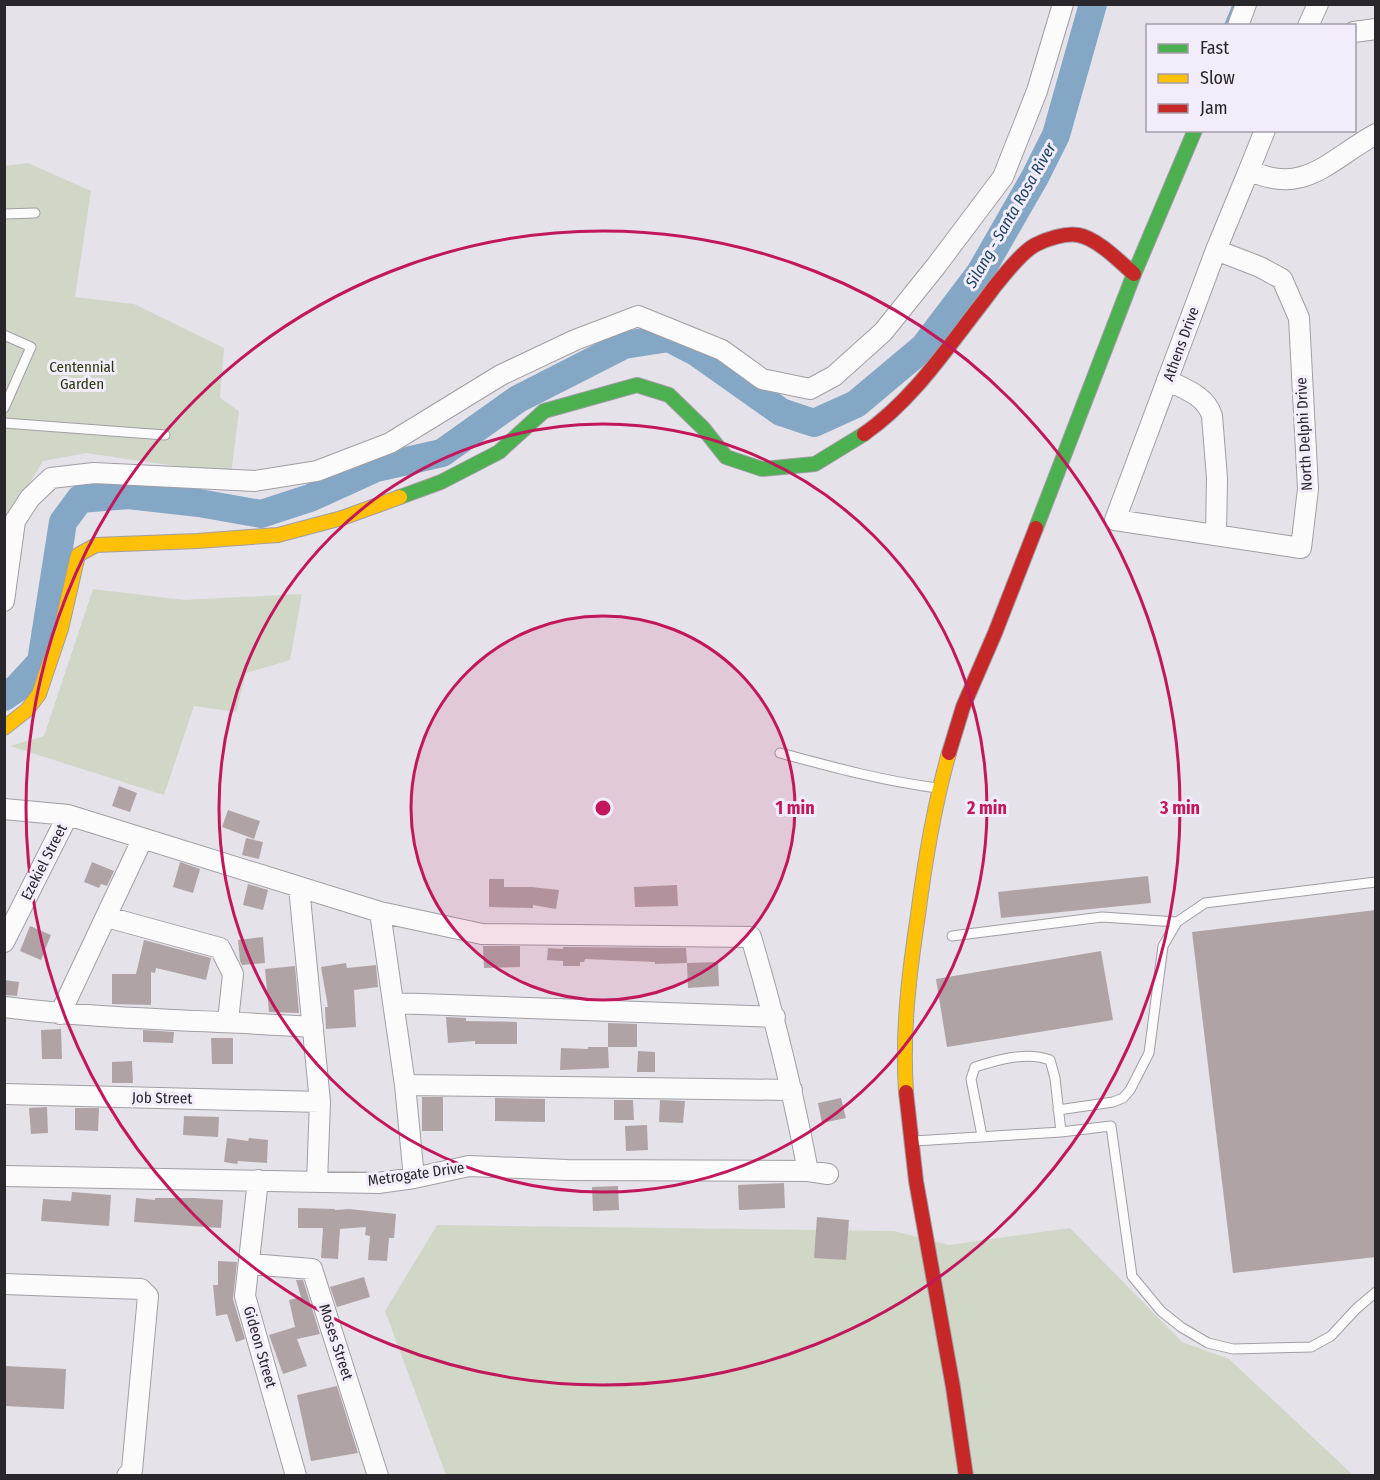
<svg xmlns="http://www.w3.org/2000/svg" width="1380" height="1480" viewBox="0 0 1380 1480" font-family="'Fira Sans Condensed',sans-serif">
<rect width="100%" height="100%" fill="#e5e2ea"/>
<path fill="#d0d7c6" d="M 28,163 L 91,191 L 75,297 L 134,304 L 224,348 L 220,398 L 239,411 L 231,474 L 86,453 L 43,461 L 8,519 L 5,550 L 5,166 Z
M 93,589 L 184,600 L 302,594 L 290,660 L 246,673 L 236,712 L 194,706 L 164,795 L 10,746 L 44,736 Z
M 437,1225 L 894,1231 L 949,1245 L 1070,1228 L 1182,1342 L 1229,1359 L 1353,1475 L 446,1475 L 385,1311 Z"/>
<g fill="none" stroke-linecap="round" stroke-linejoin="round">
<path stroke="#83a7c5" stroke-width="4.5" d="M 1226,26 L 1235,4"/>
<path stroke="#83a7c5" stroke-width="28" d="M 4,697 L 17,688 L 41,662 L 63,522 L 80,499 L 128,495 L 199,503 L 261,514 L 310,498 L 376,468 L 442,453 L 518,399 L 624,345 L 669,338 L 696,352 L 781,412 L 814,423 L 856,404 L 924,347 L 980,273 L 1035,177 L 1056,135 L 1093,4"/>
</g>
<path fill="#b0a3a5" d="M 119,786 L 137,793 L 130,812 L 112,806 Z
M 228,810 L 260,821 L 254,839 L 222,827 Z
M 246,838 L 263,842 L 259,859 L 242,855 Z
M 92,862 L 114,871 L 107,886 L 101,884 L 99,888 L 84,882 Z
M 180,862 L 200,869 L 193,893 L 173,887 Z
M 1148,876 L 1151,903 L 1001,918 L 998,892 Z
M 489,879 L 504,879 L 504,887 L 531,887 L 559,890 L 556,909 L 533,905 L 533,908 L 489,907 Z
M 248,884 L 268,890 L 263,910 L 243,905 Z
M 677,885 L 678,906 L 635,907 L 634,887 Z
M 1376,910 L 1376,1257 L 1233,1273 L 1192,932 Z
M 30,926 L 51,935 L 41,960 L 20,951 Z
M 263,937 L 265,963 L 242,965 L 240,961 L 238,940 Z
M 144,940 L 211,958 L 206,980 L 156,968 L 155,973 L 151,972 L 151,1005 L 112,1004 L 112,974 L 136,974 Z
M 483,946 L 520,946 L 520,967 L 484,968 Z
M 563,947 L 686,948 L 687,963 L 655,964 L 655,962 L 585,959 L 584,962 L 580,962 L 580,966 L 563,966 L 563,961 L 547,960 L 548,948 L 563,949 Z
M 1101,951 L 1113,1020 L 947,1047 L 936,979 Z
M 718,962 L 719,986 L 688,988 L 687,963 Z
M 346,963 L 347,968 L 376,965 L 378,987 L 354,990 L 356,1027 L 326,1029 L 325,1007 L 328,1007 L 321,967 Z
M 295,966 L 299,1013 L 269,1012 L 265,969 Z
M 4,980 L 19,982 L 17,996 L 4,995 Z
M 446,1017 L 466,1018 L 466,1021 L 517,1022 L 517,1044 L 475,1044 L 475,1041 L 448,1043 Z
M 608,1023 L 637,1024 L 637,1047 L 608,1047 Z
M 61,1029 L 62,1059 L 42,1059 L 41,1030 Z
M 143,1030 L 174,1032 L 173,1043 L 143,1042 Z
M 211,1038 L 233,1038 L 233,1064 L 212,1064 Z
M 588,1047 L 608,1047 L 609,1068 L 560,1070 L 561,1048 L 588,1049 Z
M 638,1051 L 655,1052 L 655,1072 L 637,1072 Z
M 132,1061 L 133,1083 L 112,1083 L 112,1062 Z
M 422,1097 L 443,1097 L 443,1131 L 422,1131 Z
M 495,1098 L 545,1099 L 545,1122 L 495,1121 Z
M 841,1098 L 846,1118 L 822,1123 L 818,1103 Z
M 614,1100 L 633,1100 L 634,1120 L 614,1120 Z
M 660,1100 L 685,1101 L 683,1123 L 659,1122 Z
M 47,1107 L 48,1133 L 31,1134 L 29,1108 Z
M 75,1108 L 99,1108 L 98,1131 L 75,1130 Z
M 184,1116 L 219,1117 L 218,1137 L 183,1135 Z
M 647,1125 L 648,1150 L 626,1151 L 625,1126 Z
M 227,1138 L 248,1141 L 249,1138 L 268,1140 L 267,1163 L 238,1161 L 237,1164 L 224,1162 Z
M 784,1183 L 785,1208 L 739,1210 L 738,1185 Z
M 618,1186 L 619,1210 L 593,1211 L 592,1187 Z
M 72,1192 L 111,1195 L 109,1226 L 41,1221 L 43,1199 L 71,1201 Z
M 136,1198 L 155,1200 L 155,1198 L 194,1198 L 223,1200 L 221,1228 L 134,1222 Z
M 298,1208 L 335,1209 L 335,1210 L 349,1209 L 396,1214 L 394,1238 L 389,1238 L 387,1261 L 368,1260 L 370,1236 L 365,1235 L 366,1227 L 340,1229 L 338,1259 L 321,1258 L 323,1228 L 298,1228 Z
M 817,1217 L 849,1220 L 846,1260 L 814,1258 Z
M 218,1261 L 237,1262 L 233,1299 L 245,1339 L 236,1342 L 227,1314 L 216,1316 L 213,1285 L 218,1285 Z
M 364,1277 L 370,1297 L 337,1307 L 330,1287 Z
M 296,1280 L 303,1280 L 320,1334 L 297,1339 L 307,1366 L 283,1374 L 269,1335 L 295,1327 L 289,1300 L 301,1297 Z
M 4,1366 L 66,1369 L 64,1409 L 4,1406 Z
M 337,1386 L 358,1453 L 311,1461 L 297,1395 Z"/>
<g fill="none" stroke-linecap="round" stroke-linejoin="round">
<g stroke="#a19ea5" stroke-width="11">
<path id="lane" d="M 4,214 L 35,213
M 4,335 L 31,347 L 4,408
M 4,423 L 165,435
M 780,753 C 832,767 883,781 937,788
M 952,936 L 1102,917 L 1177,922
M 1058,1110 L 1113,1102 L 1123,1098 L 1130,1090 L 1149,1053 L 1163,946 L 1177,922 L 1205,903 L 1376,882
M 982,1136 L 971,1079 L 975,1067 C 997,1060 1026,1051 1050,1060 L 1055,1078 L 1061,1132
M 914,1141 L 1061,1132 L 1111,1126 L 1132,1276 L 1161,1311 L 1181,1327 L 1208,1343 L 1233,1349 L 1311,1347 L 1331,1336 L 1356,1309 L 1376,1292"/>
</g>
<g stroke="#a19ea5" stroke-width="22">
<path id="street" d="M 1238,26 L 1246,4
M 1308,26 L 1318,4
M 1354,32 L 1376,29
M 1265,130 L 1249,170 C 1304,197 1330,159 1376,134
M 1216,250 L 1260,267 L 1282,279 L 1299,318 L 1308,489 L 1301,548 L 1115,520 L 1216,250 L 1249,170
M 1167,380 C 1185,389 1206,396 1212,416 L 1217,478 L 1216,535
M 4,601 L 15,521 L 30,498 L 51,478 L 94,473 L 255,481 L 317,471 L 390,443 L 501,375 L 575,340 L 638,316 L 722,350 L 762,379 L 810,389 L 834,376 L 883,332 L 936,266 L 1003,177 L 1037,91 L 1063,4
M 4,809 L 68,815 L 380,912 L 482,934 L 751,937 C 774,1015 793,1092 808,1171
M 299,887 L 320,1102 L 317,1182
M 380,912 L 405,1085 L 414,1178
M 107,917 L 220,948 L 233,974 L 228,1021
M 4,942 L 68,815
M 393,1003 L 775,1017
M 4,1007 C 107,1020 210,1020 313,1027
M 60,1014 L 142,840
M 405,1085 L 792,1090
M 4,1094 L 320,1102
M 4,1176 L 378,1183 L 414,1178 L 469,1166 L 567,1170 L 808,1171 L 828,1174
M 258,1180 L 245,1296 L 296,1476
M 249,1264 L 312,1269 L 378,1476
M 4,1284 L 141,1289 L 148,1296 L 132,1470 L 127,1476"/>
</g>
<g stroke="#a19ea5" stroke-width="16">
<path id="fast" d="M 400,497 L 441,482 L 499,452 L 544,411 L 637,385 L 669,395 L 703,428 L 726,457 L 762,469 L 815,464 L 864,434
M 1036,528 L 1134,274 L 1195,130"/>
</g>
<g stroke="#a19ea5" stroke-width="16">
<path id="slow" d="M 4,728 L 27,710 L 39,694 L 61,629 L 78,555 L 96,545 L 197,541 L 278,535 L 342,518 L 400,497
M 906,1092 C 902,1032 909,974 918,915 C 925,860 934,806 949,753"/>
</g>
<g stroke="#a19ea5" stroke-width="16">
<path id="jam" d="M 864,434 C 913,400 947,348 983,302 C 993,288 1020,253 1035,245 C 1046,239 1065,233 1078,235 C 1097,238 1120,262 1134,274
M 949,753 L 963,707 L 995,633 L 1036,528
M 906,1092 L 916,1181 L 953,1387 L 966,1476"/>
</g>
<use href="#lane" stroke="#fbfbfc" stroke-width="9"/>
<use href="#street" stroke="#fbfbfc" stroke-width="20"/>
<use href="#fast" stroke="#4caf50" stroke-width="14"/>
<use href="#slow" stroke="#ffc107" stroke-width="14"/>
<use href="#jam" stroke="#c62828" stroke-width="14"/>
</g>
<circle cx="603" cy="808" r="192" fill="#c2185b" fill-opacity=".12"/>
<g fill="none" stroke="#c2185b" stroke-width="3">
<circle cx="603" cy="808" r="192"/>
<circle cx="603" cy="808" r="384"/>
<circle cx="603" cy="808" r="577"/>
</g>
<g text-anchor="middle" stroke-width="6" stroke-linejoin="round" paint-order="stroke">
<g font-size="15" fill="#29272c" stroke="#f2ecfb">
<text transform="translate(1181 344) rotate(-70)" y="5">Athens Drive</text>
<text transform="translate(1304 434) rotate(-93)" y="5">North Delphi Drive</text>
<text transform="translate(44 862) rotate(-63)" y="5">Ezekiel Street</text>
<text transform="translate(162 1098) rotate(1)" y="5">Job Street</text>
<text transform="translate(416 1174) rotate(-8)" y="5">Metrogate Drive</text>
<text transform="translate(336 1342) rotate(72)" y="5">Moses Street</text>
<text transform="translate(260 1347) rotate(74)" y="5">Gideon Street</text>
</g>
<g font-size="15" fill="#29370d" stroke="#f2ecfb">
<text x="82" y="372">Centennial<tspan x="82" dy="17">Garden</tspan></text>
</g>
<g font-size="16" font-style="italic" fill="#19435f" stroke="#f2ecfb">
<text transform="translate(1010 215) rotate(-60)" y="6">Silang - Santa Rosa River</text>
</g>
</g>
<circle cx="603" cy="808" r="9" fill="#c2185b" stroke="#f2ecfb" stroke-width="3"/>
<g font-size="18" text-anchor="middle" font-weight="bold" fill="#c2185b" stroke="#f2ecfb" stroke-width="6" stroke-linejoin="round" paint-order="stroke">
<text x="795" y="814">1 min</text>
<text x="987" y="814">2 min</text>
<text x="1180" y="814">3 min</text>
</g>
<rect width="1380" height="1480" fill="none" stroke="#29272c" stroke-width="12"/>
<rect x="1146" y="24" width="210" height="108" fill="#f2ecfb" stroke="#a29da8" stroke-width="1.5"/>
<rect x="1158" y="44" width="30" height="9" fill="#4caf50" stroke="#a29da8" stroke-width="1.5"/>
<text x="1200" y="54" font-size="18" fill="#29272c">Fast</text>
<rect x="1158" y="74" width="30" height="9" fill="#ffc107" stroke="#a29da8" stroke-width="1.5"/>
<text x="1200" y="84" font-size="18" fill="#29272c">Slow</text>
<rect x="1158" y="104" width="30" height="9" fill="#c62828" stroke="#a29da8" stroke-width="1.5"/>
<text x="1200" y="114" font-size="18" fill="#29272c">Jam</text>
</svg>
